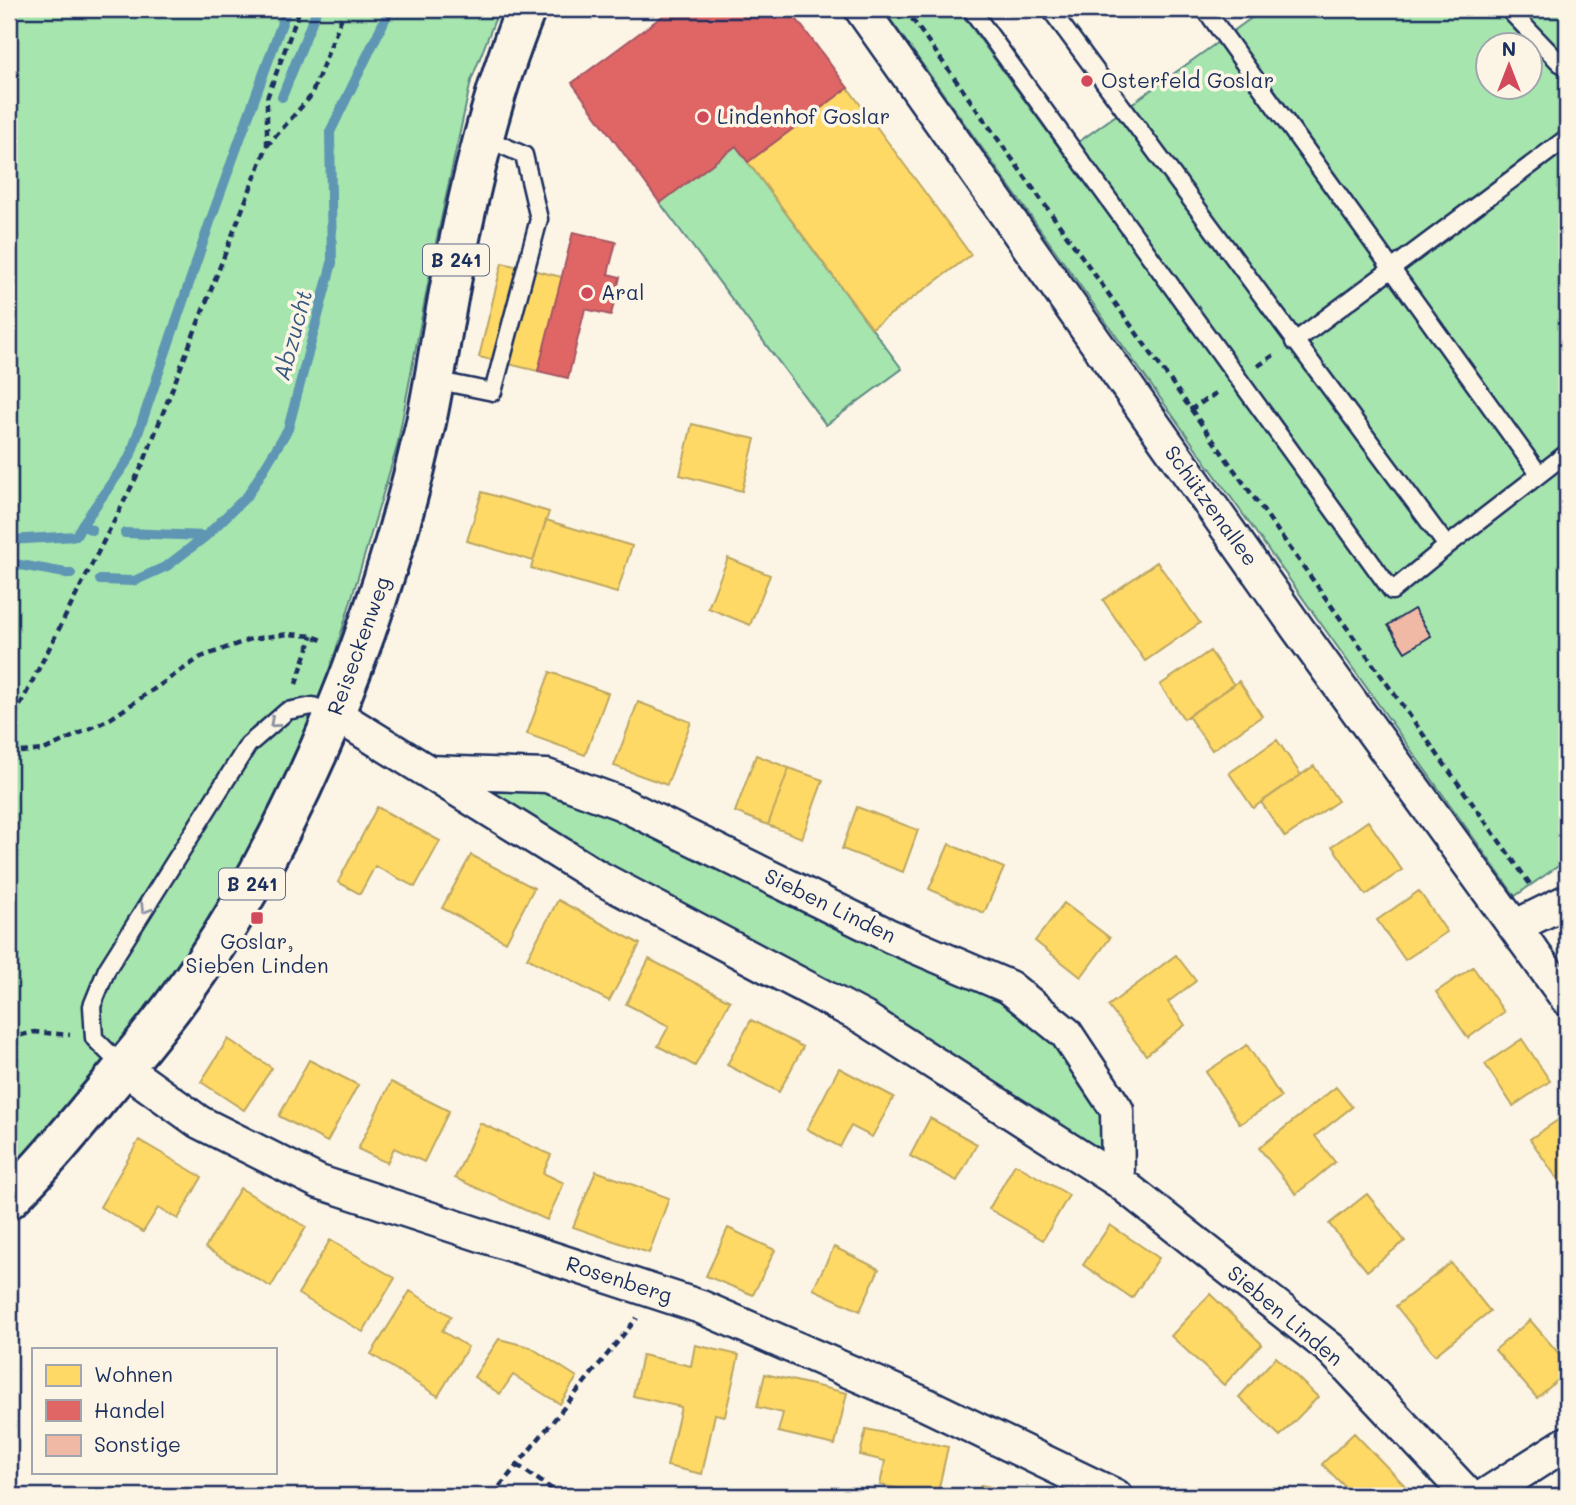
<svg xmlns="http://www.w3.org/2000/svg" width="1576" height="1505" viewBox="0 0 1576 1505" font-family="Mali,sans-serif">
<rect width="100%" height="100%" fill="#fcf5e5"/>
<filter id="ink" filterUnits="userSpaceOnUse"><feTurbulence type="fractalNoise" baseFrequency=".0143" numOctaves="2"/><feDisplacementMap in="SourceGraphic" scale="14" xChannelSelector="R" yChannelSelector="G"/><feConvolveMatrix kernelMatrix="1 2 1 2 8 2 1 2 1" color-interpolation-filters="sRGB"/></filter>
<g filter="url(#ink)">
<path fill="#a6e5ad" stroke="#608a86" stroke-width="2" fill-rule="evenodd" d="M 9,9 L 499,9 L 471,81 L 435,247 L 397,447 L 331,667 L 303,745 L 228,889 L 176,969 L 127,1036 L 75,1100 L 9,1171 Z
M 883,9 L 958,9 L 1063,153 L 1264,9 L 1567,9 L 1567,860 L 1515,896 ZM 1488,46 L 1530,46 L 1530,88 L 1488,88 Z
M 736,146 L 902,369 L 826,425 L 660,203 Z
M 425,772 L 547,776 L 1009,987 L 1117,1110 L 1118,1181 Z"/>
<path fill="#ffd966" stroke="#bba664" stroke-width="2" d="M 848,88 L 971,255 L 872,328 L 748,162 Z
M 502,263 L 562,277 L 538,371 L 479,357 Z
M 692,424 L 755,439 L 742,491 L 680,475 Z
M 482,492 L 549,512 L 533,561 L 467,541 Z
M 546,520 L 632,546 L 617,593 L 531,568 Z
M 728,558 L 770,575 L 750,625 L 708,608 Z
M 1157,562 L 1200,623 L 1145,661 L 1103,600 Z
M 1210,651 L 1234,685 L 1184,719 L 1160,685 Z
M 550,672 L 608,693 L 585,755 L 527,734 Z
M 1239,681 L 1262,716 L 1212,750 L 1188,716 Z
M 638,702 L 691,722 L 667,785 L 614,766 Z
M 1277,740 L 1301,775 L 1253,808 L 1229,773 Z
M 756,755 L 789,768 L 768,825 L 735,812 Z
M 1314,766 L 1338,801 L 1285,837 L 1261,802 Z
M 789,768 L 823,780 L 802,838 L 768,825 Z
M 377,807 L 440,841 L 415,887 L 375,866 L 360,894 L 338,882 Z
M 857,807 L 918,830 L 903,872 L 842,849 Z
M 1368,821 L 1402,870 L 1366,895 L 1332,846 Z
M 949,844 L 1004,868 L 984,913 L 929,889 Z
M 471,855 L 534,888 L 506,942 L 442,908 Z
M 1419,891 L 1447,932 L 1405,960 L 1377,920 Z
M 558,900 L 640,944 L 609,1001 L 527,958 Z
M 1064,903 L 1110,938 L 1081,977 L 1035,941 Z
M 1176,955 L 1196,981 L 1168,1002 L 1185,1025 L 1146,1055 L 1108,1006 Z
M 649,959 L 730,1001 L 695,1066 L 658,1046 L 669,1026 L 626,1004 Z
M 1473,967 L 1504,1012 L 1468,1038 L 1436,992 Z
M 751,1020 L 803,1047 L 779,1092 L 727,1065 Z
M 228,1039 L 272,1068 L 244,1110 L 201,1082 Z
M 1522,1039 L 1550,1081 L 1513,1106 L 1485,1064 Z
M 1247,1045 L 1281,1097 L 1240,1124 L 1206,1072 Z
M 309,1060 L 358,1085 L 327,1142 L 279,1116 Z
M 839,1068 L 894,1097 L 872,1137 L 851,1126 L 840,1147 L 807,1129 Z
M 391,1082 L 449,1111 L 424,1162 L 394,1148 L 387,1163 L 358,1149 Z
M 1336,1087 L 1352,1107 L 1315,1136 L 1335,1162 L 1296,1194 L 1259,1148 Z
M 1567,1114 L 1567,1193 L 1530,1139 Z
M 930,1118 L 977,1144 L 957,1181 L 910,1156 Z
M 480,1123 L 551,1155 L 543,1173 L 564,1183 L 547,1220 L 455,1178 Z
M 139,1140 L 202,1177 L 178,1219 L 158,1208 L 143,1232 L 100,1207 Z
M 1015,1164 L 1069,1195 L 1043,1240 L 989,1209 Z
M 596,1171 L 669,1198 L 649,1253 L 573,1227 Z
M 240,1188 L 306,1227 L 271,1287 L 205,1248 Z
M 1367,1194 L 1405,1241 L 1367,1271 L 1329,1224 Z
M 1110,1225 L 1159,1258 L 1132,1298 L 1083,1265 Z
M 728,1228 L 775,1250 L 753,1295 L 706,1276 Z
M 330,1240 L 395,1278 L 363,1332 L 298,1294 Z
M 834,1247 L 879,1269 L 860,1311 L 813,1289 Z
M 1451,1263 L 1490,1311 L 1435,1355 L 1396,1306 Z
M 410,1291 L 451,1316 L 442,1331 L 468,1347 L 438,1396 L 371,1354 Z
M 1210,1294 L 1262,1344 L 1224,1385 L 1171,1336 Z
M 1530,1320 L 1567,1363 L 1567,1372 L 1537,1398 L 1495,1350 Z
M 499,1339 L 530,1347 L 577,1377 L 560,1404 L 513,1375 L 500,1394 L 474,1377 Z
M 695,1345 L 739,1355 L 725,1416 L 715,1414 L 702,1474 L 667,1466 L 681,1407 L 633,1396 L 642,1355 L 691,1366 Z
M 1276,1357 L 1318,1397 L 1280,1436 L 1239,1397 Z
M 765,1374 L 847,1393 L 835,1445 L 778,1432 L 783,1413 L 757,1407 Z
M 866,1429 L 948,1447 L 937,1496 L 880,1485 L 885,1461 L 860,1455 Z
M 1354,1433 L 1414,1495 L 1413,1496 L 1354,1496 L 1322,1464 Z
M 981,1485 L 1032,1496 L 978,1496 Z"/>
<path fill="#e06666" stroke="#a55664" stroke-width="2" d="M 672,9 L 789,9 L 848,88 L 748,162 L 736,146 L 660,203 L 572,83 Z
M 573,232 L 616,242 L 608,274 L 620,277 L 611,315 L 585,309 L 568,378 L 538,371 Z"/>
<g fill="none" stroke-linecap="round" stroke-linejoin="round">
<path stroke="#5f96b4" stroke-width="10" d="M 282,97 L 317,9
M 82,525 L 130,457 L 211,219 L 287,9
M 125,533 L 206,536
M 9,540 L 76,536 L 82,525 L 92,530
M 9,563 L 71,574
M 100,580 L 134,581 L 167,566 L 206,536 L 248,495 L 288,429 L 332,263 L 330,132 L 390,9"/>
</g>
<path fill="#f0b9a5" stroke="#1b2f5e" stroke-width="2" d="M 1414,609 L 1431,636 L 1405,652 L 1388,625 Z"/>
<g fill="none" stroke-linecap="round" stroke-linejoin="round">
<g stroke="#1b2f5e" stroke-width="21">
<path id="lane" d="M 971,9 L 1392,591 L 1447,546
M 1050,9 L 1447,546 L 1567,453
M 1205,9 L 1539,474
M 1508,9 L 1560,63 L 1567,67
M 1294,342 L 1567,138
M 434,380 L 493,392 L 539,219 L 524,155 L 483,137
M 124,1068 L 94,1038 L 92,1006 L 107,969 L 248,745 L 287,711 L 313,706 L 335,714"/>
</g>
<g stroke="#1b2f5e" stroke-width="37">
<path id="street" d="M 861,9 L 1298,629 L 1567,999
M 335,714 L 598,877 L 864,1018 L 1118,1181 L 1332,1350 L 1469,1496
M 429,772 L 547,776 L 620,803 L 890,936 L 1009,987 L 1066,1033 L 1117,1110 L 1118,1181
M 1516,926 L 1567,901
M 124,1068 L 199,1122 L 319,1182 L 701,1307 L 927,1405 L 1116,1496
M 1484,1496 L 1567,1443"/>
</g>
<g stroke="#1b2f5e" stroke-width="44">
<path id="primary" d="M 9,1199 C 42,1167 72,1130 101,1095 C 149,1038 197,979 235,914 C 324,763 386,597 425,427 C 436,377 442,327 452,277 C 470,186 491,95 526,9"/>
</g>
<path stroke="#1b2f5e" stroke-width="4.5" stroke-dasharray="7 5" stroke-linecap="butt" d="M 905,9 L 1530,884
M 267,146 L 267,98 L 300,9
M 1258,366 L 1274,355
M 1190,410 L 1218,392
M 296,684 L 312,636
M 9,727 L 143,464 L 267,146 L 311,96 L 345,9
M 9,753 L 44,750 L 110,719 L 201,657 L 251,639 L 288,634 L 312,636 L 325,641
M 9,1038 L 34,1032 L 70,1035
M 517,1465 L 562,1496
M 492,1496 L 637,1318"/>
<use href="#lane" stroke="#fcf5e5" stroke-width="16"/>
<use href="#street" stroke="#fcf5e5" stroke-width="32"/>
<use href="#primary" stroke="#fcf5e5" stroke-width="38"/>
</g>
<defs><path id="oneway-chevron" d="M-2-3.5L2.5 0L-2 3.5" fill="none" stroke-width="1.6" stroke-linecap="round" stroke-linejoin="round" transform="scale(1.75)"/></defs>
<g stroke="#8c92a2">
<use href="#oneway-chevron" transform="translate(274 723) rotate(139)"/>
<use href="#oneway-chevron" transform="translate(145 909) rotate(122)"/>
</g>
</g>
<g fill="#d1495b" stroke="#fcf5e5" stroke-width="2.5">
<circle cx="1087" cy="81" r="7"/>
<circle cx="703" cy="117" r="7"/>
<circle cx="587" cy="293" r="7"/>
<rect x="250" y="911" width="14" height="14" rx="3.5"/>
</g>
<g text-anchor="middle" stroke-width="7" stroke-linejoin="round" paint-order="stroke">
<g fill="#fcf5e5" stroke="#5e6a86" stroke-width="2">
<rect x="423" y="244.5" width="66" height="31" rx="5"/>
<rect x="219" y="868.5" width="66" height="31" rx="5"/>
</g>
<g font-size="19" font-weight="bold" fill="#1b2f5e">
<text x="456" y="267">B 241</text>
<text x="252" y="891">B 241</text>
</g>
<g font-size="21" fill="#1b2f5e" stroke="#fcf5e5" text-anchor="start">
<text x="1101" y="88">Osterfeld Goslar</text>
<text x="717" y="124">Lindenhof Goslar</text>
<text x="601" y="300">Aral</text>
<text x="257" y="949" text-anchor="middle">Goslar,<tspan x="257" dy="24">Sieben Linden</tspan></text>
</g>
<g font-size="21" fill="#1b2f5e" stroke="#fcf5e5">
<text transform="translate(1211 506) rotate(54)" y="7">Schützenallee</text>
<text transform="translate(359 646) rotate(-70)" y="7">Reiseckenweg</text>
<text transform="translate(830 906) rotate(26)" y="7">Sieben Linden</text>
<text transform="translate(619 1280) rotate(18)" y="7">Rosenberg</text>
<text transform="translate(1285 1316) rotate(40)" y="7">Sieben Linden</text>
</g>
<g font-size="23" font-style="italic" fill="#385a82" stroke="#fcf5e5">
<text transform="translate(293 335) rotate(-75)" y="8">Abzucht</text>
</g>
</g>
<rect width="1576" height="1505" fill="none" stroke="#fcf5e5" stroke-width="35"/>
<rect x="18" y="18" width="1541" height="1470" fill="none" stroke="#1b2f5e" stroke-width="2.5" filter="url(#ink)"/>
<rect x="32" y="1348" width="245" height="126" fill="#fcf5e5" stroke="#a2a6af" stroke-width="2"/>
<rect x="46" y="1365" width="35" height="21" fill="#ffd966" stroke="#a2a6af" stroke-width="2"/>
<text x="94" y="1382" font-size="21" fill="#1b2f5e">Wohnen</text>
<rect x="46" y="1400" width="35" height="21" fill="#e06666" stroke="#a2a6af" stroke-width="2"/>
<text x="94" y="1418" font-size="21" fill="#1b2f5e">Handel</text>
<rect x="46" y="1435" width="35" height="21" fill="#f0b9a5" stroke="#a2a6af" stroke-width="2"/>
<text x="94" y="1452" font-size="21" fill="#1b2f5e">Sonstige</text>
<g transform="translate(1509 66)"><circle r="33" fill="#fcf5e5" stroke="#a2a6af" stroke-width="2"/>
<path d="M0-5L12 26L0 18L-12 26Z" fill="#d1495b"/>
<text y="-10" font-size="19" font-weight="bold" text-anchor="middle" fill="#1b2f5e">N</text>
</g>
</svg>
